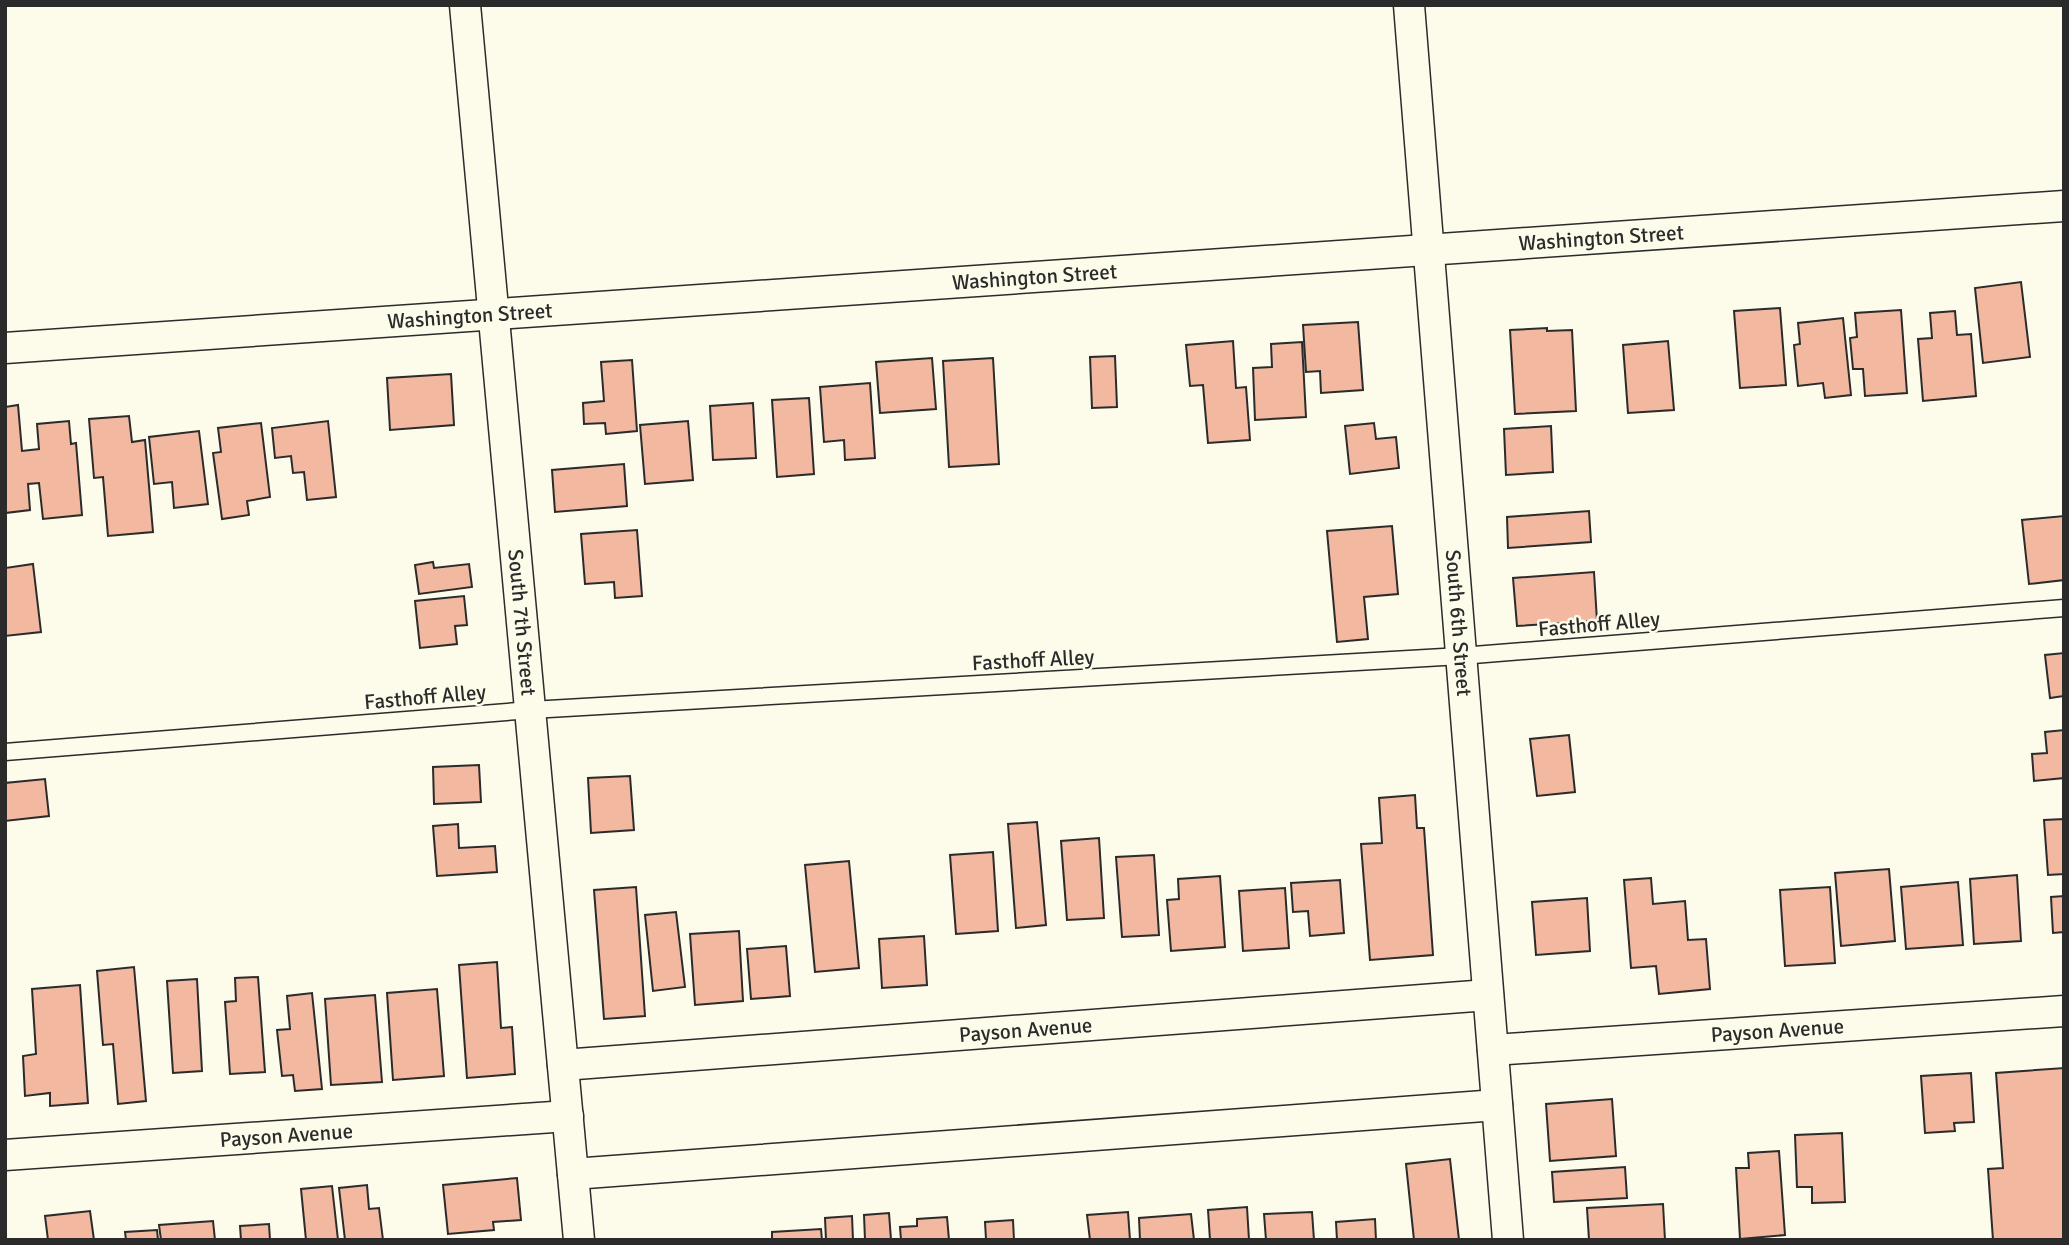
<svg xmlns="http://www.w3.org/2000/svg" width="2069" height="1245" viewBox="0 0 2069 1245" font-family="Signika,sans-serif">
<rect width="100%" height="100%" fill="#fdfbea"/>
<path fill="#f2b8a0" stroke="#2b2b2b" stroke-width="2" d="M 2021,282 L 2030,357 L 1983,363 L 1975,288 Z
M 1780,308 L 1786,385 L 1740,388 L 1734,311 Z
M 1901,310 L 1907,393 L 1865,396 L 1863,369 L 1853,369 L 1850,338 L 1857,337 L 1855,313 Z
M 1955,311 L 1957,335 L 1971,334 L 1976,396 L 1923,401 L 1918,339 L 1932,338 L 1930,313 Z
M 1843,318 L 1851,395 L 1825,398 L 1823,383 L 1798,386 L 1794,345 L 1800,344 L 1798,323 Z
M 1358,322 L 1363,390 L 1321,393 L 1320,371 L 1306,372 L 1303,325 Z
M 1547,328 L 1547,331 L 1572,330 L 1576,411 L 1515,414 L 1510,330 Z
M 1233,341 L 1236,388 L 1246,387 L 1250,440 L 1208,443 L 1203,385 L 1190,386 L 1186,345 Z
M 1668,341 L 1674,410 L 1628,413 L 1623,345 Z
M 1302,342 L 1306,417 L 1255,420 L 1253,368 L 1272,367 L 1271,344 Z
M 1115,356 L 1117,407 L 1092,408 L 1090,357 Z
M 932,358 L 936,409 L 880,413 L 876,362 Z
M 993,358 L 999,464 L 949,467 L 943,361 Z
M 632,360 L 637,431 L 606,434 L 605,423 L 584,424 L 583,403 L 604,401 L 601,362 Z
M 451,374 L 454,425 L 390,430 L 387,378 Z
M 870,383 L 875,458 L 845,460 L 844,440 L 824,442 L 820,387 Z
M 809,398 L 814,474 L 777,477 L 772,400 Z
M 753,403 L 756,458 L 713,460 L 710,406 Z
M 18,405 L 22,451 L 39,449 L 37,424 L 69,421 L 71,444 L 76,443 L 82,515 L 43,519 L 39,483 L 28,484 L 30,510 L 5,513 L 5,407 Z
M 129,416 L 132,442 L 145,440 L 153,532 L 108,536 L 103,477 L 94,478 L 89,419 Z
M 328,421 L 336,497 L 307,500 L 304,472 L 293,473 L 291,456 L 275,458 L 272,428 Z
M 688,421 L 693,480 L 645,484 L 640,425 Z
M 261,423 L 270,497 L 247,501 L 249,515 L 222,519 L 213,453 L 221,452 L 218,428 Z
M 1374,423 L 1376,439 L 1396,437 L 1399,468 L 1350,474 L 1345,426 Z
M 1551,426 L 1553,472 L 1506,475 L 1504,429 Z
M 199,431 L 208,504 L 174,508 L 172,482 L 154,484 L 149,437 Z
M 624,464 L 627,506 L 555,512 L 552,470 Z
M 1589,511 L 1591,542 L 1508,548 L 1507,517 Z
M 2064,516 L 2064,580 L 2029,584 L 2022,520 Z
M 1392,526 L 1398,594 L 1364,597 L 1368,639 L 1337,642 L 1327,531 Z
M 637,530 L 642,596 L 615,598 L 614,582 L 585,584 L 581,534 Z
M 433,562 L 434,568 L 469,564 L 472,587 L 419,594 L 415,565 Z
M 33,564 L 41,632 L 5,636 L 5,568 Z
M 1594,572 L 1597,621 L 1517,626 L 1513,578 Z
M 464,596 L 467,625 L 455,626 L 457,644 L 420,648 L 415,601 Z
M 2064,653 L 2064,696 L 2050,698 L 2045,655 Z
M 2064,730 L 2064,778 L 2034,781 L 2032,754 L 2047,753 L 2045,732 Z
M 1569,735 L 1575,792 L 1537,796 L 1530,739 Z
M 479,765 L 481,802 L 434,804 L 433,767 Z
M 630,776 L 634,830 L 591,833 L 588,778 Z
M 45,779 L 49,816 L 5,821 L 5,783 Z
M 1415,795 L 1417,828 L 1424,828 L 1433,955 L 1370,960 L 1361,844 L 1382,843 L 1379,798 Z
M 2064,819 L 2064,874 L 2048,875 L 2044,820 Z
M 1037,822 L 1046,925 L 1016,928 L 1008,824 Z
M 458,824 L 459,848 L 495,846 L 497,872 L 437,876 L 433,826 Z
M 1099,838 L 1104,918 L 1067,920 L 1061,841 Z
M 993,852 L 998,931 L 956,934 L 950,855 Z
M 1154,855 L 1159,935 L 1122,937 L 1116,857 Z
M 849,861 L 859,968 L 815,972 L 805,865 Z
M 1889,869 L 1895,941 L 1841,946 L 1835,873 Z
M 2017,875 L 2021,941 L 1974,944 L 1970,879 Z
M 1220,876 L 1225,947 L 1171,951 L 1167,900 L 1179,899 L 1178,879 Z
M 1651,878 L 1653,904 L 1685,901 L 1688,940 L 1706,939 L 1710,989 L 1659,994 L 1656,966 L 1631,968 L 1624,880 Z
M 1340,880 L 1344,933 L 1310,936 L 1308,911 L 1293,912 L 1291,883 Z
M 1958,882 L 1963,945 L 1906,949 L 1901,887 Z
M 636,887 L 645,1016 L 604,1019 L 594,890 Z
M 1830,887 L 1835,963 L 1785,966 L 1780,890 Z
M 1285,888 L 1289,948 L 1243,951 L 1239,891 Z
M 2064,896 L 2064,932 L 2053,933 L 2051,897 Z
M 1587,898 L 1590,951 L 1536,955 L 1532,902 Z
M 676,912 L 685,987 L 653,991 L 645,915 Z
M 739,931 L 743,1001 L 695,1005 L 690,934 Z
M 924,936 L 927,985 L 882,988 L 879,939 Z
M 786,946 L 790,996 L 751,999 L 747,949 Z
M 497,962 L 501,1028 L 512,1027 L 515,1074 L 467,1078 L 459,965 Z
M 134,967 L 146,1101 L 118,1104 L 113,1044 L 103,1045 L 97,971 Z
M 258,977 L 265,1072 L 230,1074 L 225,1002 L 236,1001 L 235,978 Z
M 197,979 L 202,1071 L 173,1073 L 167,981 Z
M 80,985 L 88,1103 L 50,1106 L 50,1093 L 25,1096 L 23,1056 L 36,1054 L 32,989 Z
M 437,989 L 444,1076 L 393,1080 L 387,993 Z
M 312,993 L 322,1089 L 295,1091 L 293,1075 L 282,1076 L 277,1030 L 290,1029 L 287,996 Z
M 375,995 L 382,1082 L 331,1085 L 325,999 Z
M 2064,1068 L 2064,1240 L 1993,1240 L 1988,1169 L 2003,1168 L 1996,1073 Z
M 1971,1073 L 1974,1122 L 1954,1123 L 1955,1131 L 1925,1133 L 1921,1076 Z
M 1612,1099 L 1616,1156 L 1550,1161 L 1546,1104 Z
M 1842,1133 L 1845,1202 L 1812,1203 L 1812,1187 L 1797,1187 L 1795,1135 Z
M 1779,1151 L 1785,1235 L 1740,1239 L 1736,1168 L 1749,1168 L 1748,1153 Z
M 1450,1159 L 1459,1240 L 1414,1240 L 1406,1164 Z
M 1625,1167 L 1627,1198 L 1554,1202 L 1552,1172 Z
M 517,1178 L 521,1220 L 493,1222 L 494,1230 L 448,1234 L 443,1185 Z
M 367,1185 L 369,1209 L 379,1208 L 383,1240 L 345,1240 L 339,1188 Z
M 332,1186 L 338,1240 L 306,1240 L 301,1189 Z
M 1663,1204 L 1665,1240 L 1589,1240 L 1587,1208 Z
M 1247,1207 L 1249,1240 L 1210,1240 L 1208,1210 Z
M 90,1211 L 94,1240 L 48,1240 L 45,1216 Z
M 1128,1212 L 1130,1240 L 1090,1240 L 1087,1215 Z
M 1312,1212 L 1314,1240 L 1266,1240 L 1264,1214 Z
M 889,1213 L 891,1240 L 865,1240 L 864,1215 Z
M 1191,1214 L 1194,1240 L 1140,1240 L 1139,1218 Z
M 852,1216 L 853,1240 L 826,1240 L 825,1218 Z
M 947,1217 L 949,1240 L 901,1240 L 900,1227 L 917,1226 L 917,1219 Z
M 1375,1219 L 1376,1240 L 1337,1240 L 1336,1222 Z
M 1013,1220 L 1014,1240 L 973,1240 L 986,1239 L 985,1222 Z
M 213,1221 L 215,1240 L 161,1240 L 159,1225 Z
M 269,1224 L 270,1240 L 241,1240 L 240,1226 Z
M 821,1229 L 822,1240 L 772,1240 L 772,1232 Z
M 157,1230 L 158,1240 L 126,1240 L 125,1232 Z"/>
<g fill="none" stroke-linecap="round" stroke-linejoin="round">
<g stroke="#2b2b2b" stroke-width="19">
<path id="lane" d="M 5,752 L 531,710 L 1461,656 L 2064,608"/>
</g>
<g stroke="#2b2b2b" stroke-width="33">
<g id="street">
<path id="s1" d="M 465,5 L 579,1240"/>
<path id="s2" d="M 1409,5 L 1508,1240"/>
<path id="s3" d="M 5,348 L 2064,206"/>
<path id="s4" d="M 1493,1050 L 2064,1011"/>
<path id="s5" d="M 563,1065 L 1488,995"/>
<path id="s6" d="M 5,1155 L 568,1116"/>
<path d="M 573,1174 L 1497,1105"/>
</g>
</g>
<use href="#lane" stroke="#fdfbea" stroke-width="16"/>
<use href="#street" stroke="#fdfbea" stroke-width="30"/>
</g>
<g text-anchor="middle" stroke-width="5" stroke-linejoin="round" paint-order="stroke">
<g font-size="21" fill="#2b2b2b" stroke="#fdfbea">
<text dy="7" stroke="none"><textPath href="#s3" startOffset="1600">Washington Street</textPath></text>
<text dy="7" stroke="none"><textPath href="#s3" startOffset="1032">Washington Street</textPath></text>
<text dy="7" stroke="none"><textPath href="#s3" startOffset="466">Washington Street</textPath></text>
<text dy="7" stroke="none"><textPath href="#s1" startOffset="620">South 7th Street</textPath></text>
<text dy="7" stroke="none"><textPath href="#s2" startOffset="620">South 6th Street</textPath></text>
<text transform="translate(1599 624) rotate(-5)" y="7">Fasthoff Alley</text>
<text transform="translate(1033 660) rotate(-3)" y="7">Fasthoff Alley</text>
<text transform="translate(425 697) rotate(-5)" y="7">Fasthoff Alley</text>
<text dy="7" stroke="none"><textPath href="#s5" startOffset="464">Payson Avenue</textPath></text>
<text dy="7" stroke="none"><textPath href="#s4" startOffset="285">Payson Avenue</textPath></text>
<text dy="7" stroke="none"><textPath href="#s6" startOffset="282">Payson Avenue</textPath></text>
</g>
</g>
<rect width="2069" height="1245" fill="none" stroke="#2b2b2b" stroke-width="14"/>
</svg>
